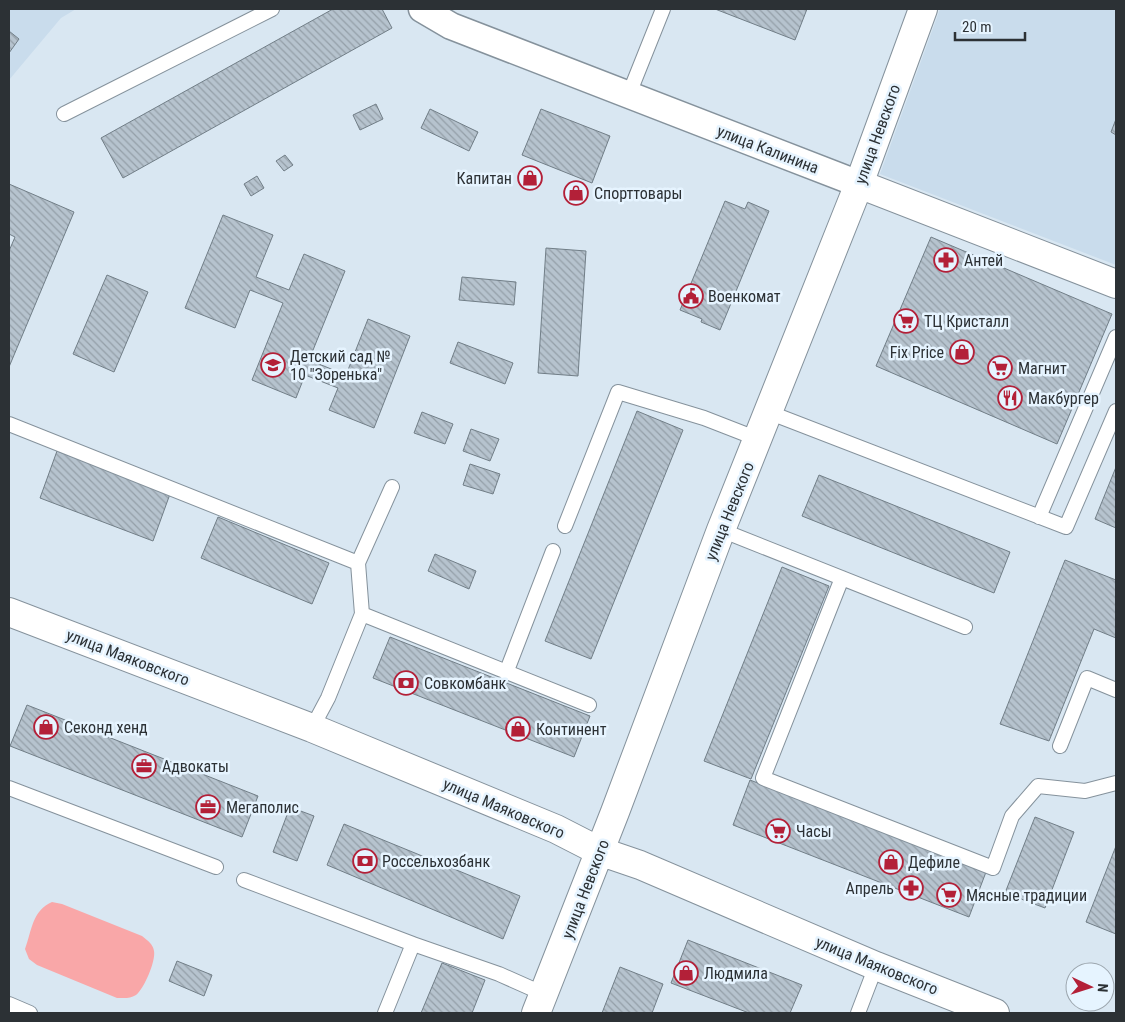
<svg xmlns="http://www.w3.org/2000/svg" width="1125" height="1022" viewBox="0 0 1125 1022" font-family="'Roboto Condensed',sans-serif">
<defs>
<pattern id="building-back-hatch" width="6" height="6" patternUnits="userSpaceOnUse" patternTransform="scale(1.25)"><rect width="6" height="6" fill="#b6c3ce"/><path d="M-1 5l2 2M0 0l6 6M5-1l2 2" fill="none" stroke="#949fa8"/></pattern>
</defs>
<rect width="100%" height="100%" fill="#d9e7f2"/>
<path fill="#c9dcec" d="M 9,9 L 76,9 L 61,18 L 9,80 Z
M 940,9 L 1116,9 L 1116,265 L 880,174 Z"/>
<path fill="#f9a7a8" d="M 52,902 L 62,904 L 142,936 C 148,941 153,944 154,951 C 156,961 144,989 136,995 C 130,999 124,998 117,998 L 37,965 L 29,959 L 25,949 C 32,930 32,911 52,902 Z"/>
<path fill="url(#building-back-hatch)" stroke="#717e87" d="M 333,9 L 382,9 L 392,28 L 123,178 L 101,138 Z
M 715,9 L 807,9 L 795,40 Z
M 9,31 L 19,39 L 9,53 Z
M 376,104 L 383,119 L 360,130 L 353,115 Z
M 430,109 L 478,132 L 469,151 L 421,128 Z
M 541,109 L 610,136 L 592,183 L 522,155 Z
M 1116,119 L 1116,135 L 1111,132 Z
M 285,155 L 293,165 L 284,171 L 276,161 Z
M 257,176 L 264,188 L 251,196 L 244,184 Z
M 9,184 L 74,212 L 9,367 L 9,251 L 15,237 L 9,234 Z
M 725,201 L 745,209 L 748,202 L 769,211 L 720,330 L 701,322 L 702,319 L 680,310 Z
M 223,215 L 273,235 L 256,277 L 289,290 L 304,254 L 345,271 L 309,360 L 346,375 L 368,319 L 410,336 L 374,428 L 329,410 L 338,388 L 305,375 L 296,398 L 252,380 L 283,303 L 250,290 L 235,328 L 185,308 Z
M 931,237 L 1112,314 L 1057,444 L 876,366 Z
M 546,248 L 586,251 L 578,376 L 538,373 Z
M 107,275 L 148,292 L 114,372 L 73,354 Z
M 462,277 L 516,282 L 514,305 L 459,300 Z
M 458,342 L 513,363 L 505,384 L 450,363 Z
M 637,411 L 683,430 L 591,659 L 545,641 Z
M 422,412 L 453,424 L 445,444 L 414,433 Z
M 471,429 L 499,439 L 490,461 L 463,451 Z
M 57,451 L 170,494 L 153,541 L 40,498 Z
M 470,464 L 500,474 L 493,494 L 463,485 Z
M 1116,467 L 1116,528 L 1095,519 Z
M 819,475 L 1010,552 L 994,593 L 802,516 Z
M 218,517 L 329,563 L 312,604 L 201,558 Z
M 435,554 L 476,571 L 469,589 L 428,571 Z
M 1065,560 L 1116,580 L 1116,638 L 1094,629 L 1049,741 L 1000,724 Z
M 782,567 L 829,586 L 751,779 L 704,761 Z
M 390,637 L 590,716 L 574,757 L 373,678 Z
M 27,705 L 258,796 L 242,837 L 10,746 Z
M 750,780 L 986,872 L 969,917 L 733,825 Z
M 290,807 L 314,816 L 297,861 L 273,852 Z
M 1035,817 L 1074,832 L 1045,908 L 1005,893 Z
M 344,824 L 520,896 L 503,939 L 327,865 Z
M 1116,846 L 1116,934 L 1086,922 Z
M 688,940 L 802,985 L 790,1013 L 749,1013 L 671,983 Z
M 177,961 L 212,975 L 204,996 L 169,981 Z
M 442,963 L 485,980 L 472,1013 L 421,1013 Z
M 620,967 L 663,984 L 652,1013 L 602,1013 Z"/>
<g fill="none" stroke-linecap="round" stroke-linejoin="round">
<g stroke="#85929c" stroke-width="16">
<path id="service" d="M 629,94 L 663,9
M 64,114 L 272,9
M 768,412 L 1066,527 L 1116,411
M 9,424 L 358,563
M 1039,517 L 1116,337
M 565,526 L 618,392 L 704,418 L 758,439
M 721,530 L 965,627
M 842,578 L 763,778 L 993,868 L 1012,816 L 1038,786 L 1085,791 L 1116,783
M 362,614 L 358,563 L 392,487
M 506,673 L 553,551
M 312,728 L 328,698 L 362,614 L 589,705
M 1060,746 L 1087,678 L 1116,690
M 9,788 L 216,867
M 244,880 L 413,944
M 9,1004 L 30,1013
M 385,1013 L 413,944 L 499,974 L 544,994
M 858,1013 L 876,966"/>
</g>
<g stroke="#85929c" stroke-width="29">
<path id="minor" d="M 422,9 L 451,26 L 859,184"/>
</g>
<g stroke="#85929c" stroke-width="30">
<path id="tertiary" d="M 859,184 L 1116,284
M 9,612 L 312,728 L 556,829 L 599,851 L 640,865 L 876,966 L 995,1013
M 536,1013 L 615,812 L 721,530 L 859,184 L 923,9"/>
</g>
<use href="#service" stroke="#fff" stroke-width="14"/>
<use href="#minor" stroke="#fff" stroke-width="26"/>
<use href="#tertiary" stroke="#fff" stroke-width="28"/>
</g>
<defs>
<g id="shop-ring" transform="scale(1.25)"><circle r="9.5" fill="#e6f4ff" stroke="#b32038" stroke-width="1.5"/><path d="M-5-2.5h2.3a2.7 3.5 0 0 1 5.4 0H5L5.5 6h-11ZM-1.5-2.5h3a1.5 2.3 0 0 0-3 0Z" fill="#b32038"/></g>
<g id="pharmacy-ring" transform="scale(1.25)"><circle r="9.5" fill="#e6f4ff" stroke="#b32038" stroke-width="1.5"/><path d="M-2-6h4v4h4v4h-4v4h-4v-4h-4v-4h4Z" fill="#b32038"/></g>
<g id="civic-ring" transform="scale(1.25)"><circle r="9.5" fill="#e6f4ff" stroke="#b32038" stroke-width="1.5"/><path d="M-.6-6.5H3V-4.5H.6V-3L4-1V1h2V6H-6V1h2V-1L-.6-3ZM-1.2 2.5V6h2.4V2.5Z" fill="#b32038"/></g>
<g id="supermarket-ring" transform="scale(1.25)"><circle r="9.5" fill="#e6f4ff" stroke="#b32038" stroke-width="1.5"/><path d="M-6-5.5h2.5l.6 2H6L4.5 2H-2.5L-4.4-4H-6ZM-1.5 3.2a1.3 1.3 0 1 0 .1 0ZM3 3.2a1.3 1.3 0 1 0 .1 0Z" fill="#b32038"/></g>
<g id="school-ring" transform="scale(1.25)"><circle r="9.5" fill="#e6f4ff" stroke="#b32038" stroke-width="1.5"/><path d="M0-5L7-2L0 1L-7-2ZM-4 1L0 2.5L4 1V4Q0 6-4 4Z" fill="#b32038"/></g>
<g id="restaurant-ring" transform="scale(1.25)"><circle r="9.5" fill="#e6f4ff" stroke="#b32038" stroke-width="1.5"/><path d="M-5-6h1v4h1v-4h1v4h1v-4h1v5L-1.5 .5V6h-2V.5L-5-1ZM5-6V6H3V1.5H1.5Q1.5-4 5-6Z" fill="#b32038"/></g>
<g id="bank-ring" transform="scale(1.25)"><circle r="9.5" fill="#e6f4ff" stroke="#b32038" stroke-width="1.5"/><path d="M-6-4H6V4H-6ZM0-2.3a2.3 2.3 0 1 0 0 4.6a2.3 2.3 0 1 0 0-4.6Z" fill="#b32038"/></g>
<g id="office-ring" transform="scale(1.25)"><circle r="9.5" fill="#e6f4ff" stroke="#b32038" stroke-width="1.5"/><path d="M-6-3h4V-5.5h4V-3h4V5H-6ZM-1-4.5V-3h2v-1.5ZM-6 0V1H6V0Z" fill="#b32038"/></g>
</defs>
<g fill-rule="evenodd">
<use href="#shop-ring" x="530" y="178"/>
<use href="#shop-ring" x="576" y="193"/>
<use href="#pharmacy-ring" x="946" y="260"/>
<use href="#civic-ring" x="691" y="296"/>
<use href="#supermarket-ring" x="906" y="321"/>
<use href="#shop-ring" x="962" y="352"/>
<use href="#school-ring" x="273" y="365"/>
<use href="#supermarket-ring" x="1000" y="368"/>
<use href="#restaurant-ring" x="1010" y="398"/>
<use href="#bank-ring" x="406" y="683"/>
<use href="#shop-ring" x="46" y="727"/>
<use href="#shop-ring" x="518" y="729"/>
<use href="#office-ring" x="144" y="766"/>
<use href="#office-ring" x="208" y="807"/>
<use href="#supermarket-ring" x="778" y="831"/>
<use href="#bank-ring" x="365" y="861"/>
<use href="#shop-ring" x="891" y="862"/>
<use href="#pharmacy-ring" x="911" y="888"/>
<use href="#supermarket-ring" x="949" y="895"/>
<use href="#shop-ring" x="686" y="973"/>
</g>
<g text-anchor="middle" stroke-width="5" stroke-linejoin="round" paint-order="stroke">
<g font-size="16" fill="#2c3135" stroke="#e6f4ff">
<text transform="translate(877 134) rotate(-70)" y="6">улица Невского</text>
<text transform="translate(768 149) rotate(21)" y="6">улица Калинина</text>
<text transform="translate(729 511) rotate(-68)" y="6">улица Невского</text>
<text transform="translate(128 657) rotate(21)" y="6">улица Маяковского</text>
<text transform="translate(504 808) rotate(23)" y="6">улица Маяковского</text>
<text transform="translate(585 889) rotate(-69)" y="6">улица Невского</text>
<text transform="translate(877 965) rotate(22)" y="6">улица Маяковского</text>
</g>
<g font-size="16" fill="#2c3135" stroke="#e6f4ff" text-anchor="start">
<text x="512" y="184" text-anchor="end">Капитан</text>
<text x="594" y="199">Спорттовары</text>
<text x="964" y="266">Антей</text>
<text x="708" y="302">Военкомат</text>
<text x="924" y="327">ТЦ Кристалл</text>
<text x="944" y="358" text-anchor="end">Fix Price</text>
<text x="290" y="362">Детский сад №<tspan x="290" dy="18">10 "Зоренька"</tspan></text>
<text x="1018" y="374">Магнит</text>
<text x="1028" y="404">Макбургер</text>
<text x="424" y="689">Совкомбанк</text>
<text x="64" y="733">Секонд хенд</text>
<text x="536" y="735">Континент</text>
<text x="162" y="772">Адвокаты</text>
<text x="226" y="813">Мегаполис</text>
<text x="796" y="837">Часы</text>
<text x="382" y="867">Россельхозбанк</text>
<text x="908" y="868">Дефиле</text>
<text x="894" y="894" text-anchor="end">Апрель</text>
<text x="966" y="901">Мясные традиции</text>
<text x="704" y="979">Людмила</text>
</g>
</g>
<rect width="1125" height="1022" fill="none" stroke="#2c3135" stroke-width="20"/>
<g transform="translate(1090 987) rotate(94)"><circle r="24" fill="#e6f4ff" stroke="#9ca6ae"/>
<path d="M0-4L9 19L0 12L-9 19Z" fill="#b32038"/>
<text y="-8" font-size="14" font-weight="bold" text-anchor="middle" fill="#2c3135">N</text>
</g>
<path d="M955 32v8h70v-8" fill="none" stroke="#2c3135" stroke-width="2.5"/>
<text x="962" y="32" font-size="15" fill="#2c3135" stroke="#e6f4ff" stroke-width="4" paint-order="stroke">20 m</text>
</svg>
